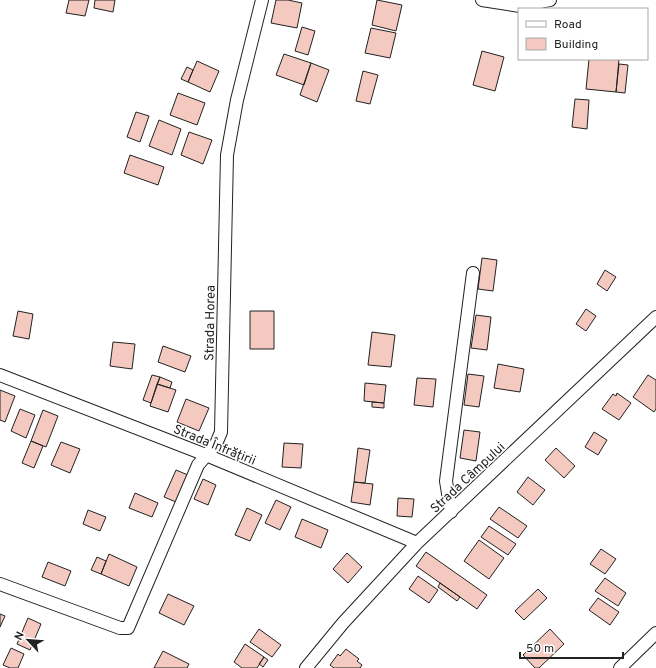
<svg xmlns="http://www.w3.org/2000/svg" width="656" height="668" viewBox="0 0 656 668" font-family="Overpass,sans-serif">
<rect width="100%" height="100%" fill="#fff"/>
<path fill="#f3c9c0" stroke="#222" d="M 69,0 L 89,0 L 85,16 L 66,13 Z
M 95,0 L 115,0 L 113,12 L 94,8 Z
M 276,0 L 288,0 L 302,3 L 297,28 L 271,23 Z
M 377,0 L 402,5 L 396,31 L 372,25 Z
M 302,27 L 315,31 L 308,55 L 295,51 Z
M 371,28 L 396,33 L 390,58 L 365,53 Z
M 482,51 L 504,57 L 495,91 L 473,85 Z
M 284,54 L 311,63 L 304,85 L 276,75 Z
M 589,59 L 619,59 L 616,92 L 586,89 Z
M 197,61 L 219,71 L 210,92 L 188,82 Z
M 311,63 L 329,70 L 317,102 L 300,95 Z
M 619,64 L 628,65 L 625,93 L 616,92 Z
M 187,67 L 193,70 L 188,82 L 181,79 Z
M 363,71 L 378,75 L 370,104 L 356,101 Z
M 178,93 L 205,103 L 197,125 L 170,115 Z
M 575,99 L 589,100 L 587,129 L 572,127 Z
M 136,112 L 149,116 L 140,142 L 127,137 Z
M 159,120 L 181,129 L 172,155 L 149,146 Z
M 189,132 L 212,140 L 203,164 L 181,155 Z
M 130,155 L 164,167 L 158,185 L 124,173 Z
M 482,258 L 497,260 L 493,291 L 478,289 Z
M 605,270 L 616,277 L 607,291 L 597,284 Z
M 586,309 L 596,316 L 586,331 L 576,324 Z
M 18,311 L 33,314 L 29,339 L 13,336 Z
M 250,311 L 274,311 L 274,349 L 250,349 Z
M 476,315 L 491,317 L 487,350 L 471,348 Z
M 372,332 L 395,335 L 391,367 L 368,365 Z
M 113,342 L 135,344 L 132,369 L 110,366 Z
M 163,346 L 191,356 L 185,372 L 158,362 Z
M 498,364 L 524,369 L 520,392 L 494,388 Z
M 468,374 L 484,376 L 479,407 L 464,405 Z
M 152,375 L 160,377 L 151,403 L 143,400 Z
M 648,375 L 656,380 L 656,409 L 654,412 L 633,397 Z
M 160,377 L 172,382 L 170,388 L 157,384 Z
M 417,378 L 436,379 L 433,407 L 414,405 Z
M 365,383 L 386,385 L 384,403 L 364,401 Z
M 157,384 L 176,390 L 168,412 L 150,406 Z
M 0,390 L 15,396 L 5,422 L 0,420 Z
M 617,393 L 631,403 L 619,420 L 602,409 L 613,394 L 616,396 Z
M 186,399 L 209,408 L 199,431 L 177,422 Z
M 372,402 L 384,403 L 384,408 L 372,407 Z
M 20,409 L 35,415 L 26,438 L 11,431 Z
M 43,410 L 58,416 L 46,447 L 31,441 Z
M 464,430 L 480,432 L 476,461 L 460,458 Z
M 594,432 L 607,440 L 598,455 L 585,447 Z
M 31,441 L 43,446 L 34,468 L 22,463 Z
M 61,442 L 80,449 L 70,473 L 51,465 Z
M 284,443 L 303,444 L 301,468 L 282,467 Z
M 358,448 L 370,450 L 365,483 L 354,482 Z
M 556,448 L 575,466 L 564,478 L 545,460 Z
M 176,470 L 188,475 L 176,502 L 164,497 Z
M 528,477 L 545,490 L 533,505 L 517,492 Z
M 203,479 L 216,485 L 208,505 L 194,499 Z
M 354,482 L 373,484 L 370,505 L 351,502 Z
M 135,493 L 158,503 L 152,517 L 129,508 Z
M 398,498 L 414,499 L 412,517 L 397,516 Z
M 276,500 L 291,507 L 280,530 L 265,523 Z
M 499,507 L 527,526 L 518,538 L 490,519 Z
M 247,508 L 262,515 L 250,541 L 235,535 Z
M 88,510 L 106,517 L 100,531 L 83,524 Z
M 302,519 L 328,530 L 321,548 L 295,537 Z
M 489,526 L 516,544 L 508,555 L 481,537 Z
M 479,540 L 504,558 L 489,579 L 464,561 Z
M 601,549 L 616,559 L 605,574 L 590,564 Z
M 426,552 L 487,595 L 477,609 L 416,566 Z
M 347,553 L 362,567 L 348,583 L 333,569 Z
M 109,554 L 137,567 L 129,586 L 101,574 Z
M 97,557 L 106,561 L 101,574 L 91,570 Z
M 48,562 L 71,571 L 65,586 L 42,577 Z
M 418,576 L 438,590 L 429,603 L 409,589 Z
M 605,578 L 626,593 L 618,606 L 595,591 Z
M 440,583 L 460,597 L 457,601 L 438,587 Z
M 538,589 L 547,598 L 524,620 L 515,611 Z
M 168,594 L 194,606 L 184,625 L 159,613 Z
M 598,598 L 619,612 L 610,625 L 589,610 Z
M 0,614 L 5,616 L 0,627 Z
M 28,618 L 41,624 L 30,650 L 17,644 Z
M 259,629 L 281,645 L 272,657 L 250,642 Z
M 550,629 L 564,644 L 539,668 L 535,668 L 523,655 Z
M 245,644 L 264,657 L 257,668 L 242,668 L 234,662 Z
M 11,648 L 24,654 L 18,668 L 10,668 L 3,665 Z
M 346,649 L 359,659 L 357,661 L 362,665 L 360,668 L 334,668 L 330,665 L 338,654 L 340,656 Z
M 163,651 L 189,664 L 187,668 L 154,668 Z
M 264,657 L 268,660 L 263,667 L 259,664 Z"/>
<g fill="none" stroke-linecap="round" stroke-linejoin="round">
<g stroke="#222" stroke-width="14">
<path id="street" d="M 482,0 L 520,6 L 550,0
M 0,375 L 206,455 L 417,543
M 451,512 L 446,481 L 473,273
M 0,584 L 120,628 L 128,628 L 198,465 L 216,444 L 221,432 L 227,155 L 237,100 L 262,0
M 306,668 L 343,623 L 417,543 L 656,317
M 620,668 L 656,633"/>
</g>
<use href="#street" stroke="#fff" stroke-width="12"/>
</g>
<g text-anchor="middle" stroke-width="3" stroke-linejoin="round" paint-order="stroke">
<g font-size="13" fill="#222" stroke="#fff">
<text transform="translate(209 323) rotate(-89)" y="5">Strada Horea</text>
<text transform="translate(215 444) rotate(22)" y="5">Strada Înfrățirii</text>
<text transform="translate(467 477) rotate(-43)" y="5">Strada Câmpului</text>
</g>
</g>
<rect x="518" y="8" width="130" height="52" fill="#ffffff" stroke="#a7a7a7"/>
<rect x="526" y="21" width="20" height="6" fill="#ffffff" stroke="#a7a7a7"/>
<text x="554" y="28" font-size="12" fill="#222222">Road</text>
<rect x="526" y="38" width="20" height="12" fill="#f3c9c0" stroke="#a7a7a7"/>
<text x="554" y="48" font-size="12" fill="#222222">Building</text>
<g transform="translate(28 640) rotate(296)" stroke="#ffffff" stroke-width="3" paint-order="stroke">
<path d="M0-3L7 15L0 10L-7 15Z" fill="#222222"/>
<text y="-6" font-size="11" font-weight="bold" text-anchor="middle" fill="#222222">N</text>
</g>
<path d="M520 652v6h103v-6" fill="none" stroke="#222222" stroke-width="2"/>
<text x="526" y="652" font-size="12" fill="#222222" stroke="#ffffff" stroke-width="3" paint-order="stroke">50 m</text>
</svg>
